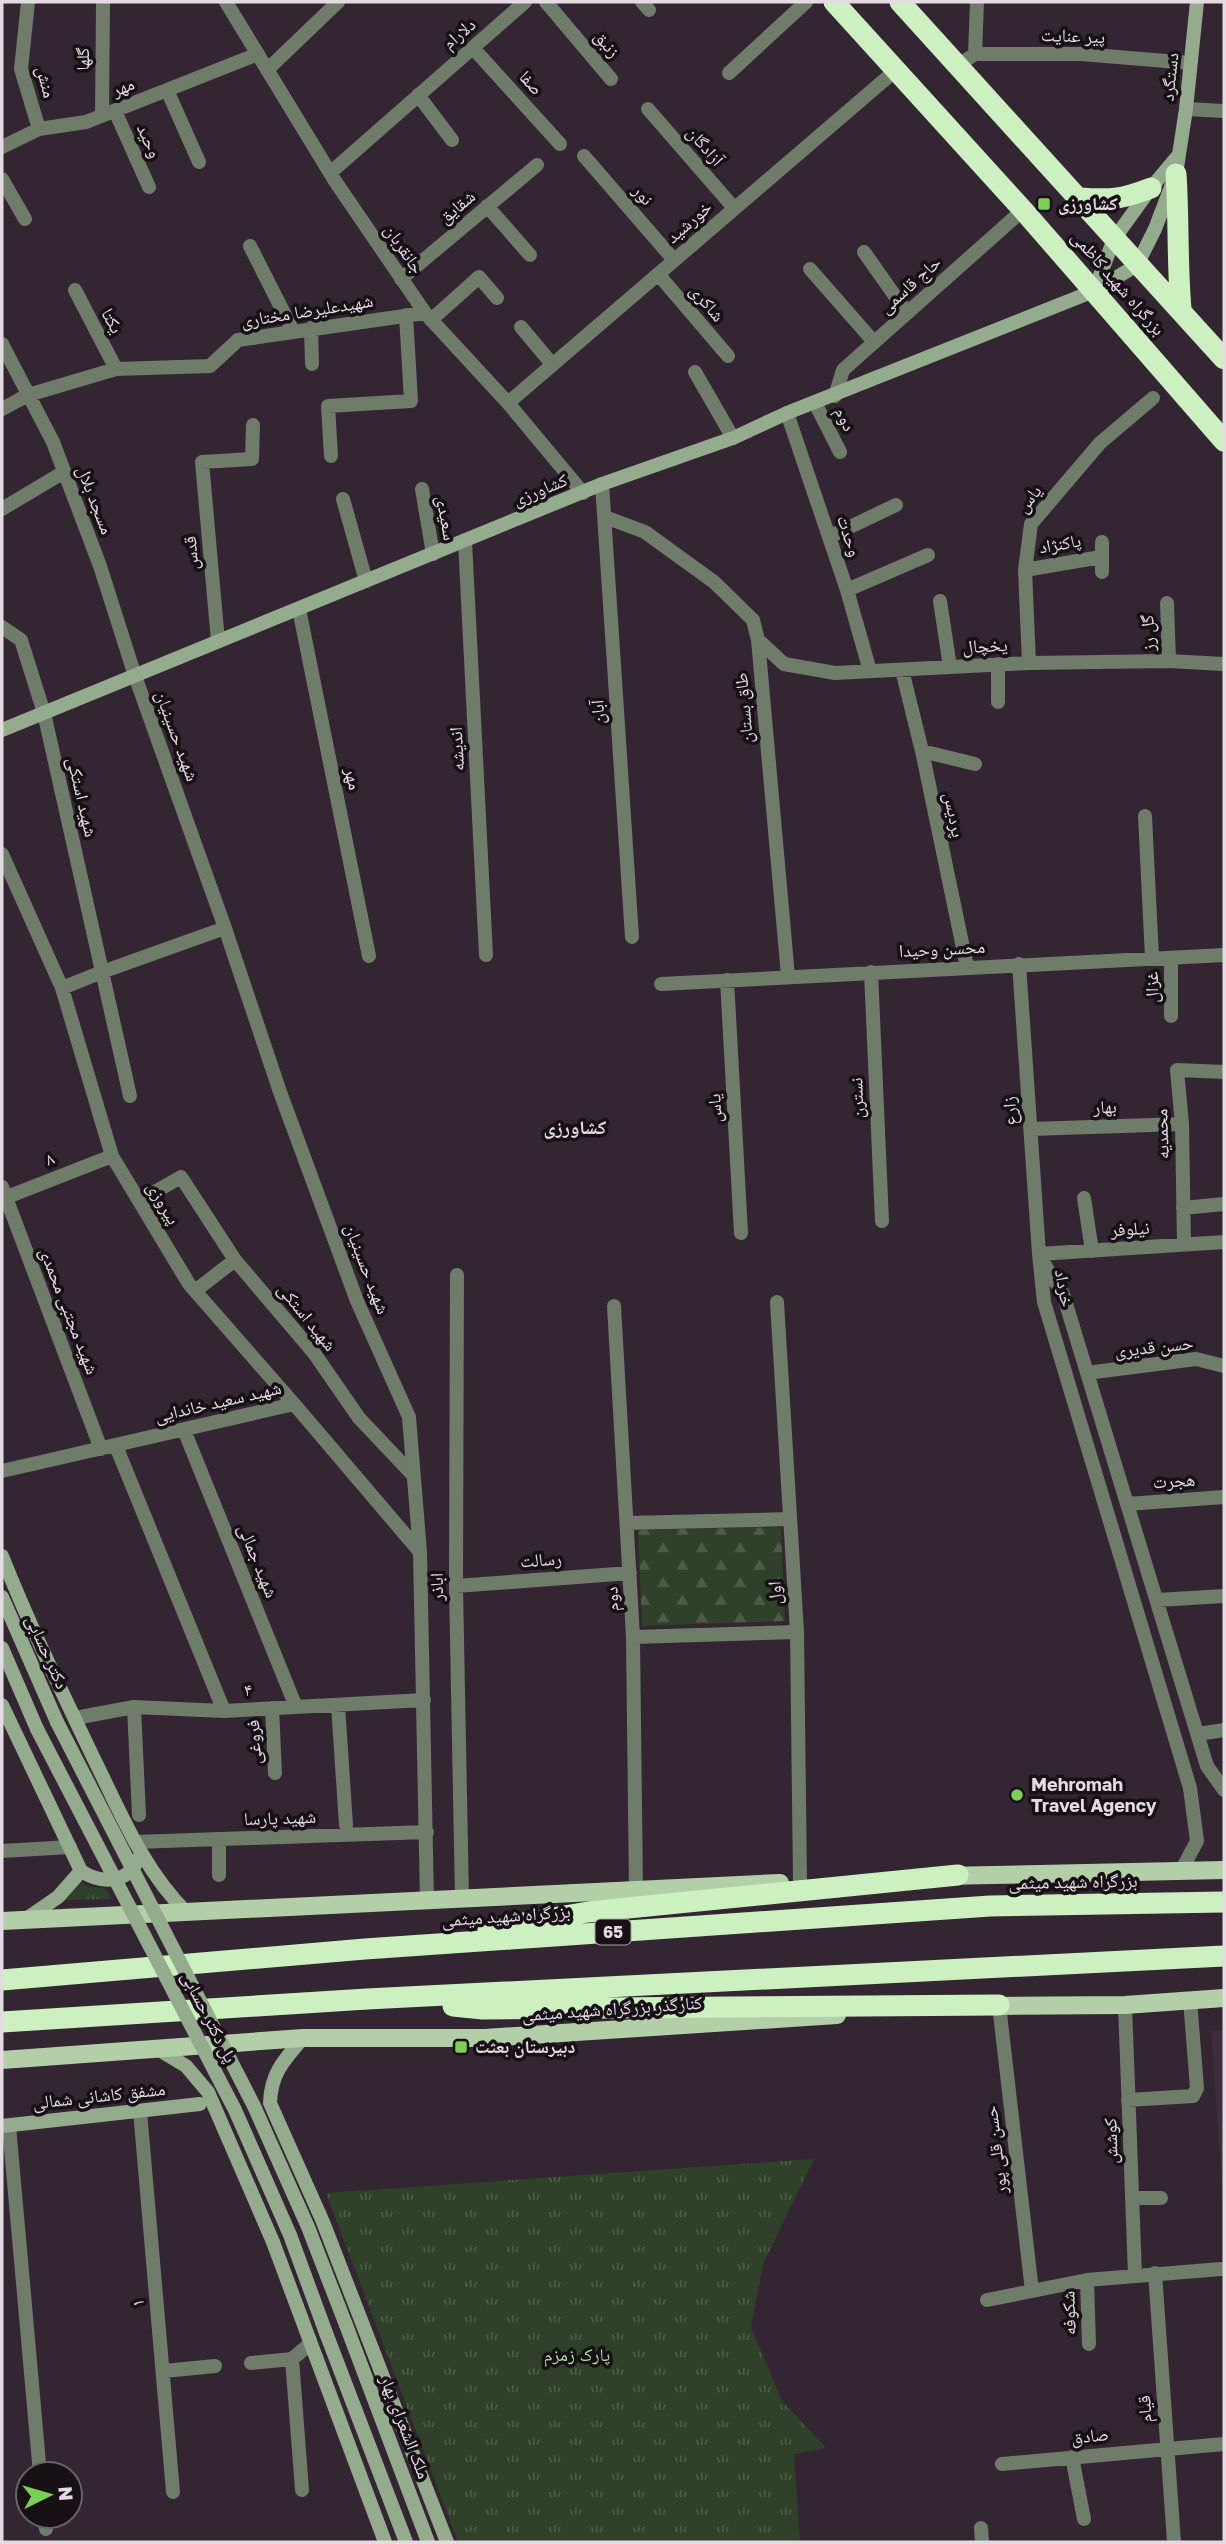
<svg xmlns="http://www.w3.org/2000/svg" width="1226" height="2544" viewBox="0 0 1226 2544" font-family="'Golos Text','Noto Naskh Arabic',sans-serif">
<defs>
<pattern id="grass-tufts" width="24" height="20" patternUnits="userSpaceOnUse" patternTransform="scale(1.75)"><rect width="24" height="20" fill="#2f4128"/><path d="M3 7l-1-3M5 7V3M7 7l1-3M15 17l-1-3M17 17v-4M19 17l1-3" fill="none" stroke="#4d5c47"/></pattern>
<pattern id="forest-firs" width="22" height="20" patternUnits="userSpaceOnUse" patternTransform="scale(1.75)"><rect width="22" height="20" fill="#2f4128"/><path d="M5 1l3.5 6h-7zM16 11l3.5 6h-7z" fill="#4d5c47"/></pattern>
</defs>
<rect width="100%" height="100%" fill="#332531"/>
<path fill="#3f2c3c" d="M 1224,2030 L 1224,2202 L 1223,2202 L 1211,2031 Z"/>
<path fill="url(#grass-tufts)" d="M 78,1881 L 89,1887 L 105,1888 L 112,1899 L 64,1900 Z
M 814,2159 L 763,2264 L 751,2327 L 782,2401 L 826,2448 L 794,2454 L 800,2542 L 458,2542 L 326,2193 Z"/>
<path fill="url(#forest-firs)" d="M 781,1527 L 785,1621 L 642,1626 L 638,1530 Z"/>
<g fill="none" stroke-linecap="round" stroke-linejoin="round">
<path stroke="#6e7c69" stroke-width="14" d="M 28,2 L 21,69 L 39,129
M 226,2 L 335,181 L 425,313 L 508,403 L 583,493
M 546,2 L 611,79
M 642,2 L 649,10
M 473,48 L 560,144
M 975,54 L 977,2
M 957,66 L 975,54 L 1081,54 L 1190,63
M 267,70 L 338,2
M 729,73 L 806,2
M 167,90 L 199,162
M 418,95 L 452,140
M 648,109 L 734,208
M 1186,109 L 1224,111
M 115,111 L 149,187
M 102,116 L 103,2
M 2,147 L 39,129 L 86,122 L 258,54
M 584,156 L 674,260
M 330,173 L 525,2
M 2,179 L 25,219
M 487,206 L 530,255
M 250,246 L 293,331
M 864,252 L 907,313
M 810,269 L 874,342
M 658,274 L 728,356
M 401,279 L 537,165
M 75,290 L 116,369
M 431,320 L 479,277 L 497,298
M 521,327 L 552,364
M 311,328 L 312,364
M 2,344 L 53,442 L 100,566 L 135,676 L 225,928 L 280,1092 L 357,1301 L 409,1417 L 420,1552 L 427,1901
M 695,372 L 733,438
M 835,396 L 843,370 L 1023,210
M 508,403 L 896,70
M 815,403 L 840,452
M 2,409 L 28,395 L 116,369 L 210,366 L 238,340 L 425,313
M 787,413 L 847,590 L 870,671
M 331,456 L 328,406 L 411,401 L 406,315
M 602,484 L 632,937
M 422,489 L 433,554
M 343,499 L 366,581
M 2,509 L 64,472
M 605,517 L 645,532 L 714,582 L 753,620 L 758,640 L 788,976
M 829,537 L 896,505
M 465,541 L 486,955
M 1025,570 L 1101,557
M 1102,572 L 1102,542
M 847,590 L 928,555
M 940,601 L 950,667
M 1167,603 L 1169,661
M 299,609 L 369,956
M 2,627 L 21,640 L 44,713 L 130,1096
M 758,640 L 784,664 L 835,673 L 1029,663 L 1169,661 L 1224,664
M 218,641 L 202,462 L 252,459 L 253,425
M 1029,663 L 1025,570 L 1031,524 L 1100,443 L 1153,398
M 998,664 L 998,702
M 902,670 L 922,751 L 967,967
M 922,751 L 975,764
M 1145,816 L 1152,958
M 2,854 L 62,988
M 225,928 L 102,972 L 62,988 L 112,1156 L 189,1284 L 294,1404
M 1171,958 L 1171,1016
M 1019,964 L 1039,1254 L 1044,1302 L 1190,1788 L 1197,1841 L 1181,1871
M 871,972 L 882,1221
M 727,980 L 741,1233
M 661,984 L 1224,955
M 1031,1129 L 1182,1124
M 2,1187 L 101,1449
M 1084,1198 L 1092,1251
M 2,1199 L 112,1156
M 139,1201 L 181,1177 L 235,1260 L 314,1353 L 359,1418 L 413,1475
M 1183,1208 L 1224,1204
M 1184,1244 L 1182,1124 L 1177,1070 L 1224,1072
M 1039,1254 L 1224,1242
M 1041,1259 L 1063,1294 L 1207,1766 L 1224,1790
M 457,1275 L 456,1586 L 462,1899
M 195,1291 L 235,1260
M 777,1302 L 797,1632 L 800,1882
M 614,1306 L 633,1637 L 636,1891
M 1087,1373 L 1196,1359 L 1224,1366
M 184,1430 L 296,1707
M 116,1446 L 224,1711
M 2,1471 L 294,1404 L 420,1552
M 1127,1504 L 1224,1497
M 627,1523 L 790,1519
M 456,1586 L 630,1573
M 1157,1600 L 1224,1596
M 633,1637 L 797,1632
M 338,1705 L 346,1825
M 134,1707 L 139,1815
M 272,1708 L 275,1773
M 75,1718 L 134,1707 L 224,1711 L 424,1700
M 1198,1734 L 1224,1730
M 219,1840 L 219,1875
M 135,1842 L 427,1832
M 2,1851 L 70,1847
M 999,2005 L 1032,2291
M 1125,2005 L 1135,2275
M 1128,2100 L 1193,2096 L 1197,2088 L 1190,2000
M 140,2111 L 173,2492
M 9,2126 L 40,2474
M 1132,2198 L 1161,2198
M 1155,2273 L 1174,2542
M 1087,2280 L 1089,2344
M 987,2300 L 1087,2280 L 1221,2269
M 292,2359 L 302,2490
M 251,2363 L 292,2359 L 310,2344
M 164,2371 L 215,2366
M 1072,2457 L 1084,2519
M 1002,2464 L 1224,2444
M 44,2516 L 46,2529
M 981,2528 L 982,2542"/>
<path stroke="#95ab8d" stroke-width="14" d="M 1094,291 L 1114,239 L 1151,188 L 1177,157
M 2,730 L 602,484 L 733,438 L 787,413 L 1094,291 L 1137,265 L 1155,229 L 1176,174 L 1186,109 L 1197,2
M 2,1556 C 29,1624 61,1690 93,1757 C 120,1811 143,1870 187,1913
M 2,1597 L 57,1722
M 2,1648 L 37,1729
M 2,1705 L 81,1871 L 58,1897 L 26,1919
M 81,1871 C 101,1884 128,1884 138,1859
M 303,2038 C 284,2060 271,2073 270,2103 L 323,2222 L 447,2542
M 156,2048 L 186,2066 L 208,2092 L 273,2242 L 385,2542
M 2,2126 L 200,2104
M 346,2325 L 428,2542
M 326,2333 L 406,2542"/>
<path stroke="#b2cfa8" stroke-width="18" d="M 944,1876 L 1224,1870
M 2,1921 L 780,1883
M 987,2006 L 1125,2005 L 1224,1998
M 2,2060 L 303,2038 L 485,2038 L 837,2015"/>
<path stroke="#cdf0c0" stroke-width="21" d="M 834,2 L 1023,210 L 1224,441
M 900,2 L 1224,359
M 1176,174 C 1179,219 1177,264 1181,309
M 1078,198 C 1111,200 1120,200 1151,188
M 488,1929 L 588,1912 L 958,1875
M 2,1980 L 365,1949 L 990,1906 L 1224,1902
M 453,2006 L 483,2009 L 999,2005
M 2,2022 L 367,1999 L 1224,1956"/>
<path stroke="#95ab8d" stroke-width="14" d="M 57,1722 L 254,2106 L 308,2227 L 346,2325
M 37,1729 L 235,2110 L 290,2235 L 326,2333"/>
</g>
<g fill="#7bd156" stroke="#171116" stroke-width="2.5">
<rect x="1037" y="197" width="14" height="14" rx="3.5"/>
<circle cx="1017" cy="1795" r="7"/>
<rect x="454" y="2040" width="14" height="14" rx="3.5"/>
</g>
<g text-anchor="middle" stroke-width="7" stroke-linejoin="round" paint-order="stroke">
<rect fill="#171116" stroke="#a69ea5" stroke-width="2" x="595.5" y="1919.5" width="35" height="25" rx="5"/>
<g font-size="16" font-weight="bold" fill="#e4dbe2">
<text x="613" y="1938">65</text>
</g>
<g font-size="18" fill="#e4dbe2" stroke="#171116">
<text transform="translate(459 34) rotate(-41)" y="6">دلارام</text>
<text transform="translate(1073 36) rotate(2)" y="6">پیر عنایت</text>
<text transform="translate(607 44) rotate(50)" y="6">زنبق</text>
<text transform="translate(83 59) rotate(-89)" y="6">گلها</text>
<text transform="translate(1170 77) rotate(-84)" y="6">دستگرد</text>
<text transform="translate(46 82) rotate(76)" y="6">منش</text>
<text transform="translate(531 83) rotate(48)" y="6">صفا</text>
<text transform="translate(123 87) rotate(-22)" y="6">مهر</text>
<text transform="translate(149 141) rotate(66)" y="6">وحید</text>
<text transform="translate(705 146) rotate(49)" y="6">آزادگان</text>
<text transform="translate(643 195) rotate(49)" y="6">نور</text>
<text transform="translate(457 207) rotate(-40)" y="6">شقایق</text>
<text transform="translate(689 222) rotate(-41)" y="6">خورشید</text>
<text transform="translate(404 249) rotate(56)" y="6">جانقربان</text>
<text transform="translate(1118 283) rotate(49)" y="6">بزرگراه شهید کاظمی</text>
<text transform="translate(910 285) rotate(-42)" y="6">حاج قاسمی</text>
<text transform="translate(707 303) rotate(50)" y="6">شاکری</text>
<text transform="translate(307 311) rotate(-9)" y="6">شهیدعلیرضا مختاری</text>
<text transform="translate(112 321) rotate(62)" y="6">یکتا</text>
<text transform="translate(845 419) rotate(63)" y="6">دوم</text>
<text transform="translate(540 490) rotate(-22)" y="6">کشاورزی</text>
<text transform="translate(1029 499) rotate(-53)" y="6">یاس</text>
<text transform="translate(95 500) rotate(69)" y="6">مسجد بلال</text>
<text transform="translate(446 518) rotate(80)" y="6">سعیدی</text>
<text transform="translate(849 536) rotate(72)" y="6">وحدت</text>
<text transform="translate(1060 544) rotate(-10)" y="6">پاکنژاد</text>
<text transform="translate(191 553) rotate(-95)" y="6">قدس</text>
<text transform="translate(1148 633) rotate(-92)" y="6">گل رز</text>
<text transform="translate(985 646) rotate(-3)" y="6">یخچال</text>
<text transform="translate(744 708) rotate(-95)" y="6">طاق بستان</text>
<text transform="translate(598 712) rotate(-94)" y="6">آبان</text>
<text transform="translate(177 736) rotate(70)" y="6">شهید حسینیان</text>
<text transform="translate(457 749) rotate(-93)" y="6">اندیشه</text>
<text transform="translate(353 779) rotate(79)" y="6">مهر</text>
<text transform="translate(82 797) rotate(77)" y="6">شهید استکی</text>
<text transform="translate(954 815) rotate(79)" y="6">پردیس</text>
<text transform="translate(942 949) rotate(-3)" y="6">محسن وحیدا</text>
<text transform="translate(1152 987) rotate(-90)" y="6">غزال</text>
<text transform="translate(857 1098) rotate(-92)" y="6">نسترن</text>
<text transform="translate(1105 1107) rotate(-2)" y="6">بهار</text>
<text transform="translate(715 1108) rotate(-93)" y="6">یاس</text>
<text transform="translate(1010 1111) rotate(-94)" y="6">زارع</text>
<text transform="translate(1162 1134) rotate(-92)" y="6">محمدیه</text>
<text transform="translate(50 1159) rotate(-21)" y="6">۸</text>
<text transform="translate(163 1203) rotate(59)" y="6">پیروزی</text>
<text transform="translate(1130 1229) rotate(-4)" y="6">نیلوفر</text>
<text transform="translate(367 1269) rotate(69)" y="6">شهید حسینیان</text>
<text transform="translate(1064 1288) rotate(80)" y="6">خرداد</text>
<text transform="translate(69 1311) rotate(69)" y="6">شهید مجتبی محمدی</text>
<text transform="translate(307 1317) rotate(51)" y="6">شهید استکی</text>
<text transform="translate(1154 1347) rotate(-6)" y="6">حسن قدیری</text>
<text transform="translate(218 1402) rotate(-13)" y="6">شهید سعید خاندایی</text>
<text transform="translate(1174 1481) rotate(-4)" y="6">هجرت</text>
<text transform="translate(541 1560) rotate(-4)" y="6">رسالت</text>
<text transform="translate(258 1561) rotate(68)" y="6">شهید جمالی</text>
<text transform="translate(437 1587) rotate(-91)" y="6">اباذر</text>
<text transform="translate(775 1593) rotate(-93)" y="6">اول</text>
<text transform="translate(612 1599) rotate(-93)" y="6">دوم</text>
<text transform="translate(47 1652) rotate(66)" y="6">دکتر حسابی</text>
<text transform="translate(248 1690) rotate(-3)" y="6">۴</text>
<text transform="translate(254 1742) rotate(-93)" y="6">فروغی</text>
<text transform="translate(280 1818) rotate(-2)" y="6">شهید پارسا</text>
<text transform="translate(1073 1882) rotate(-1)" y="6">بزرگراه شهید میثمی</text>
<text transform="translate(506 1916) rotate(-4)" y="6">بزرگراه شهید میثمی</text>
<text transform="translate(612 2009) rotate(-4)" y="6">کنارگذر بزرگراه شهید میثمی</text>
<text transform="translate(209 2017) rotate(63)" y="6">پل دکتر حسابی</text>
<text transform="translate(99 2096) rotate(-6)" y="6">مشفق کاشانی شمالی</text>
<text transform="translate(1111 2141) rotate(-92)" y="6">کوشش</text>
<text transform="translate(996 2150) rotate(-97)" y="6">حسن قلی پور</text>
<text transform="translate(138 2303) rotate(-95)" y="6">۱</text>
<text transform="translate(1069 2313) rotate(-92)" y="6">شکوفه</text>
<text transform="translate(1145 2409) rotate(-94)" y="6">قیام</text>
<text transform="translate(405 2427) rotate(69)" y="6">ملک الشعرای بهار</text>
<text transform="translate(1090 2436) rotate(-6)" y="6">صادق</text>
</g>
<g font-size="18" font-weight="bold" fill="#e4dbe2" stroke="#171116" text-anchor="start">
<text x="1058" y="210">کشاورزی</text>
<text x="1031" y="1791">Mehromah<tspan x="1031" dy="21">Travel Agency</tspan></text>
<text x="475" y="2053">دبیرستان بعثت</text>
</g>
<g font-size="18" fill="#adde9b" stroke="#171116">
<text x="577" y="2361">پارک زمزم</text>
</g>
<g font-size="19" font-weight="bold" fill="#e4dbe2" stroke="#171116">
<text x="575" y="1134">کشاورزی</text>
</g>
</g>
<rect width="1226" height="2544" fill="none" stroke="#e4dbe2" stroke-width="7"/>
<g transform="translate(49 2495) rotate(85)"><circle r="33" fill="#171116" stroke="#696268" stroke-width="2"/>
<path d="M0-5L12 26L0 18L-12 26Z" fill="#7bd156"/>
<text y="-10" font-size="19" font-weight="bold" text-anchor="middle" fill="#e4dbe2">N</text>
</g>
</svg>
